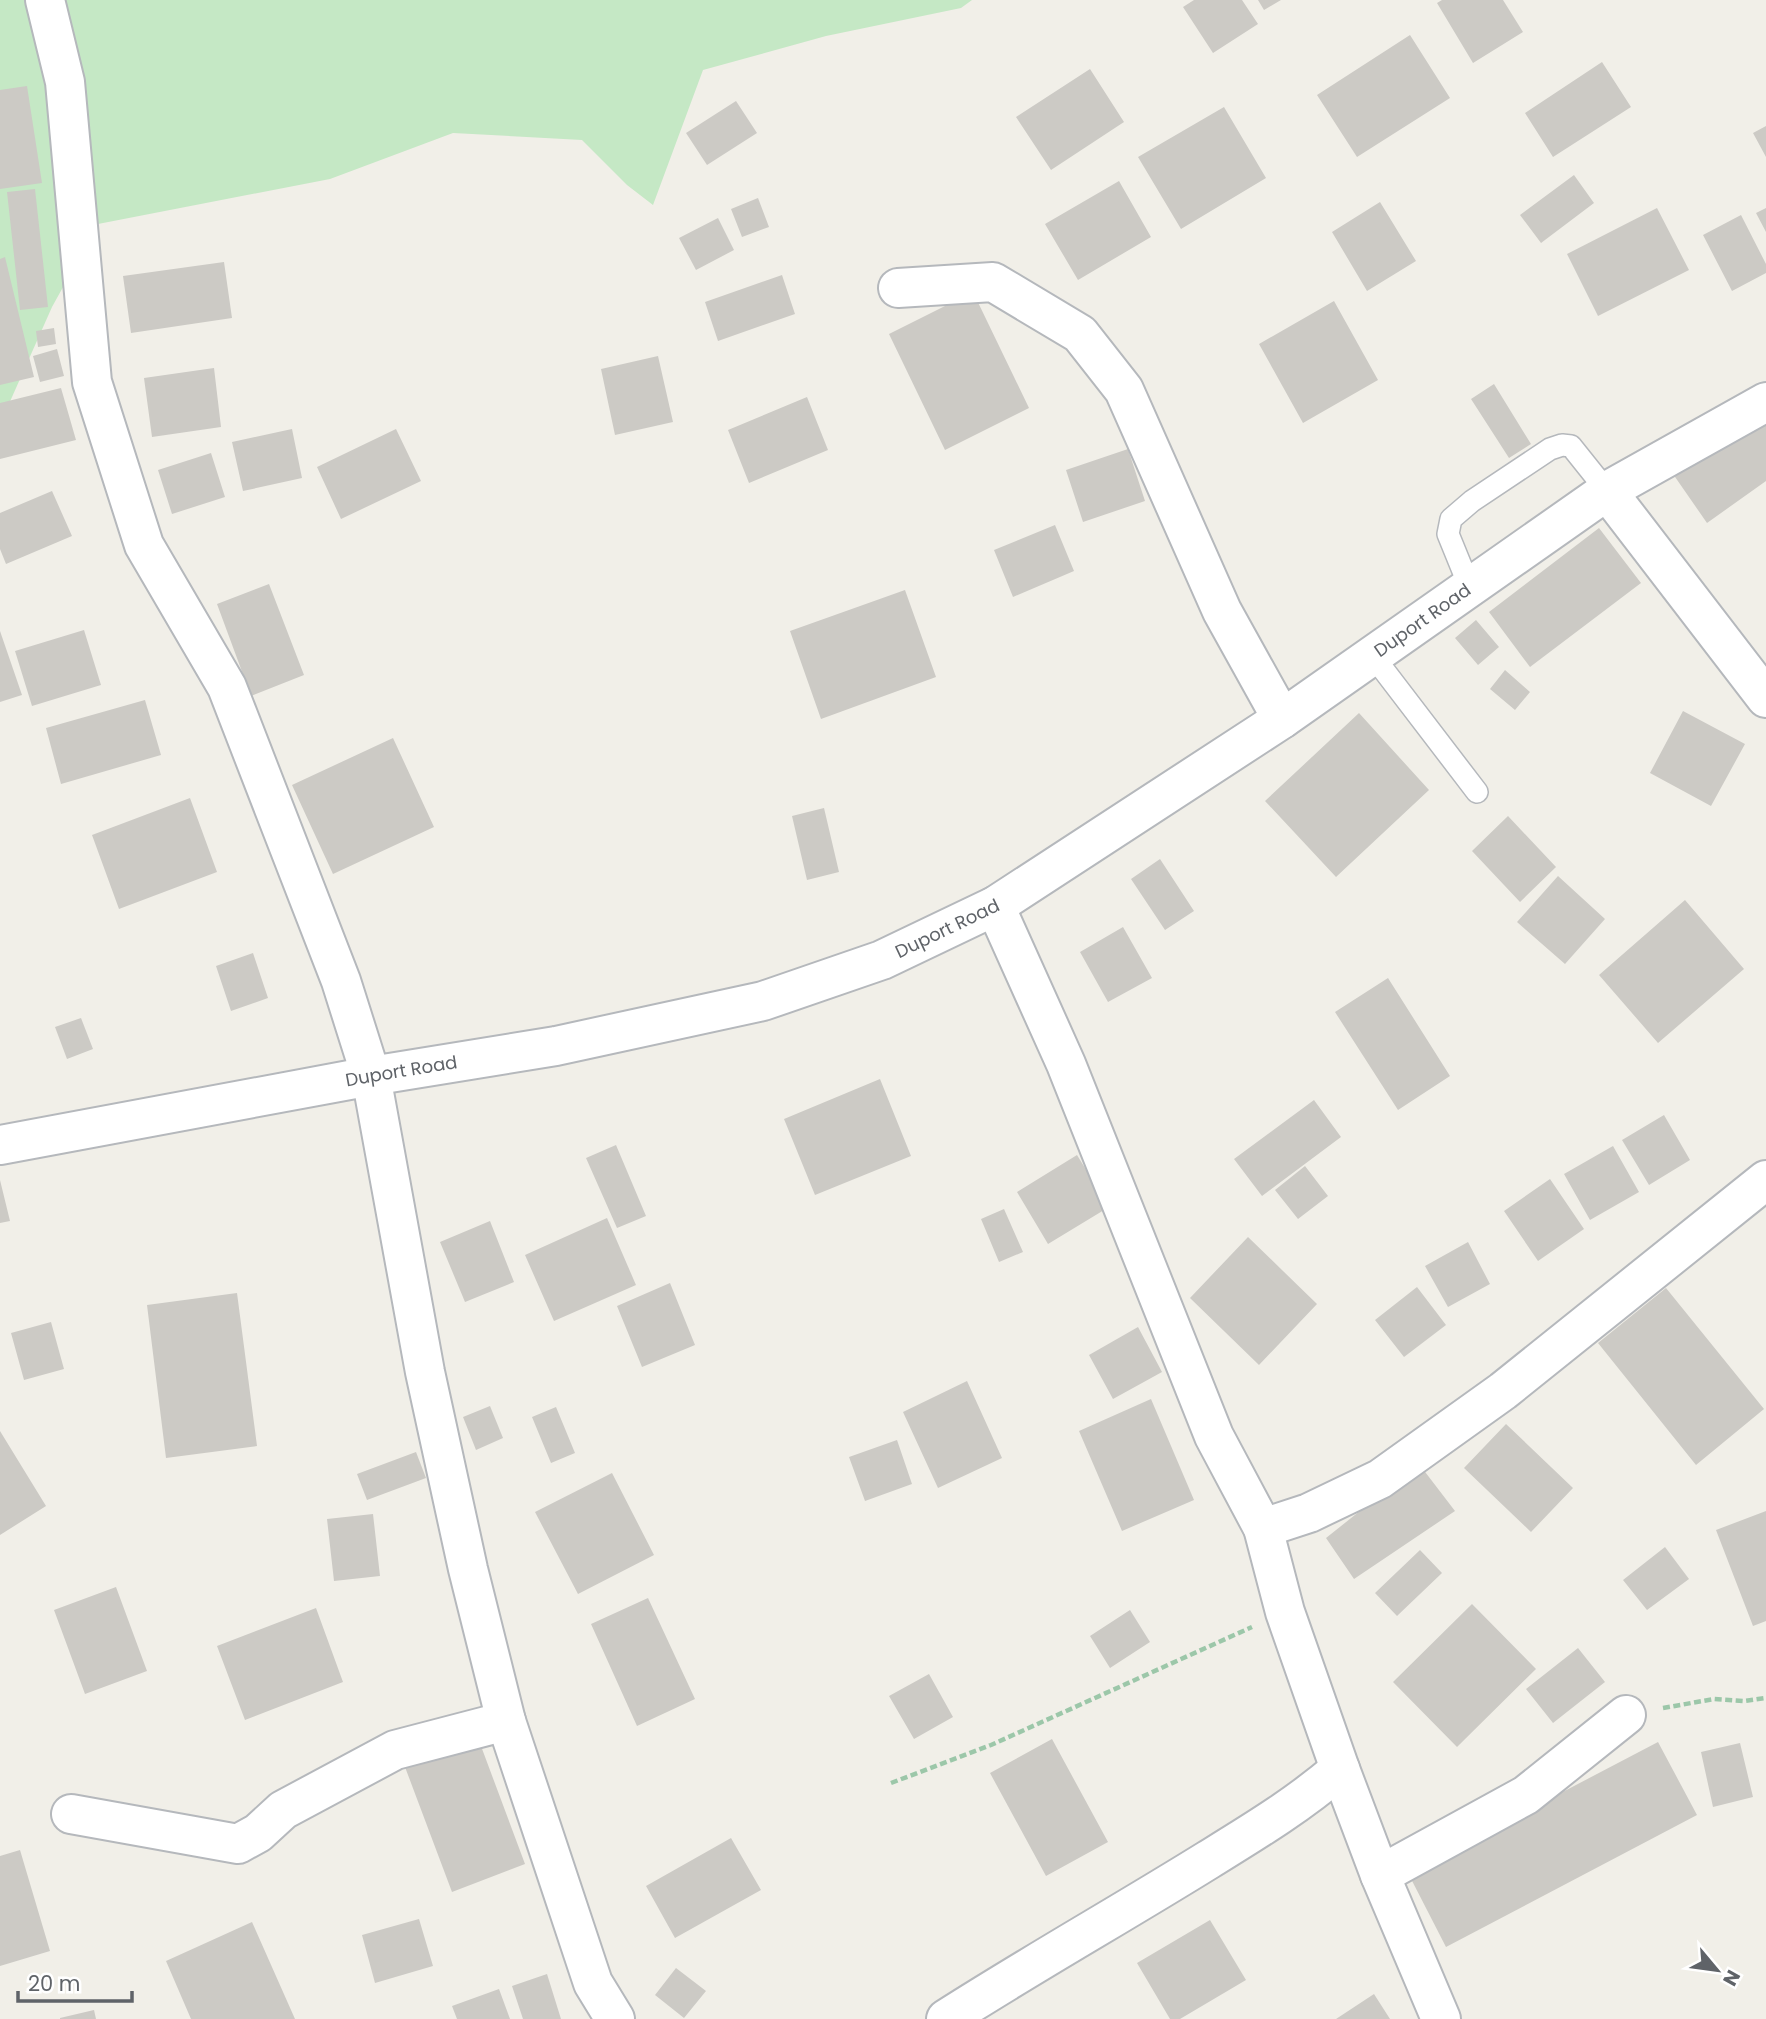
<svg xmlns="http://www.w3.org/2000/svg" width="1766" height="2019" viewBox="0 0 1766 2019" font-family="Poppins,sans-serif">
<rect width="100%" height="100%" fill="#f1efe8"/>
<path fill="#c5e8c5" d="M 0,0 L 972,0 L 961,8 L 826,36 L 703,70 L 653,205 L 627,185 L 582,140 L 453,133 L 330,179 L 98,224 L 52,307 L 8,406 L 0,407 Z"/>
<path fill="#cccac5" d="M 1194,0 L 1242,0 L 1258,24 L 1213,53 L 1183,7 Z
M 1258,0 L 1281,0 L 1264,10 Z
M 1442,0 L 1503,0 L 1523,32 L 1473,63 L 1437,3 Z
M 1410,35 L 1450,98 L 1357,157 L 1317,95 Z
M 1602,62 L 1631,107 L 1553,157 L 1525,113 Z
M 1090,69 L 1124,122 L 1051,170 L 1016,117 Z
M 27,86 L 42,183 L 0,189 L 0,90 Z
M 736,101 L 757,133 L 707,165 L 686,133 Z
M 1224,107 L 1266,178 L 1181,229 L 1138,157 Z
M 1766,126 L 1766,157 L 1753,133 Z
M 1574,175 L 1594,203 L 1541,243 L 1520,215 Z
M 1119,181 L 1151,237 L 1078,280 L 1045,224 Z
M 35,189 L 48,307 L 20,310 L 7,192 Z
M 758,198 L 769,227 L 742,237 L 731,209 Z
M 1380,202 L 1416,261 L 1367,291 L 1332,232 Z
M 1657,208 L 1689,270 L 1598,316 L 1567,254 Z
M 1766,208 L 1766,232 L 1756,213 Z
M 1741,215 L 1766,264 L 1766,273 L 1732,291 L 1703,235 Z
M 718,218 L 734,250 L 696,270 L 679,238 Z
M 5,257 L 34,377 L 0,385 L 0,259 Z
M 224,262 L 232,318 L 131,333 L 123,276 Z
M 782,275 L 795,314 L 718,341 L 705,302 Z
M 973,292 L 1029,408 L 945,450 L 889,334 Z
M 1334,301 L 1378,380 L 1303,423 L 1259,344 Z
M 54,328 L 56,344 L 38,347 L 36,331 Z
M 57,349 L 64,376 L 40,382 L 33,356 Z
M 658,356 L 673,422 L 615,435 L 601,369 Z
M 214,368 L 221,427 L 152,437 L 144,378 Z
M 1494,384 L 1531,444 L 1509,458 L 1471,399 Z
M 61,388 L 76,440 L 0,459 L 0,403 Z
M 807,397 L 828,450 L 749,483 L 728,430 Z
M 1766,408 L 1766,481 L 1707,523 L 1673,474 Z
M 292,429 L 302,478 L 243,491 L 232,442 Z
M 396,429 L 421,481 L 341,519 L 317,467 Z
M 1128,449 L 1145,501 L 1083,522 L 1066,470 Z
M 211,453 L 225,497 L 172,514 L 158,470 Z
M 52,491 L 72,536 L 6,564 L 0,549 L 0,513 Z
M 1055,525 L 1074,571 L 1013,597 L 994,550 Z
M 1599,528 L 1641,583 L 1530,667 L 1489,612 Z
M 269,584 L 304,675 L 251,696 L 217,604 Z
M 905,590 L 936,677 L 821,719 L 790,631 Z
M 1476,620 L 1499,647 L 1478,665 L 1455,638 Z
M 84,630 L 101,685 L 32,706 L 15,651 Z
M 0,631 L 22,695 L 0,702 Z
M 1505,670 L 1530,692 L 1515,710 L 1490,689 Z
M 145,700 L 161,755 L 61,784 L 46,728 Z
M 1683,711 L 1745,744 L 1711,806 L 1650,773 Z
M 1359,713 L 1429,790 L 1336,877 L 1265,801 Z
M 393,738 L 434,827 L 333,874 L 292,785 Z
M 190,798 L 217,872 L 119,909 L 92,835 Z
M 824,808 L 839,872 L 807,880 L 792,816 Z
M 1508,816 L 1556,867 L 1520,902 L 1472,851 Z
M 1160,859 L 1194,911 L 1165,930 L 1131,879 Z
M 1558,876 L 1605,919 L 1565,964 L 1517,922 Z
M 1685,900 L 1744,969 L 1658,1043 L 1599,975 Z
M 1123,927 L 1152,978 L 1108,1002 L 1080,952 Z
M 253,953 L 268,998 L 231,1011 L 216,966 Z
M 1388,978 L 1450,1076 L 1398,1110 L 1335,1012 Z
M 81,1018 L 93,1049 L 67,1059 L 55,1027 Z
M 880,1079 L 911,1156 L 815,1195 L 784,1119 Z
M 1314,1100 L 1341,1137 L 1262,1196 L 1234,1159 Z
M 1664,1115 L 1690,1160 L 1649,1185 L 1622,1140 Z
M 616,1145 L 646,1216 L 617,1228 L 586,1158 Z
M 1613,1146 L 1639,1192 L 1590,1220 L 1564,1174 Z
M 1077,1155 L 1109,1207 L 1048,1244 L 1017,1192 Z
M 1305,1166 L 1328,1196 L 1298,1219 L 1275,1190 Z
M 1550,1179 L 1584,1229 L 1538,1261 L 1504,1211 Z
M 0,1180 L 10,1221 L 0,1223 Z
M 1004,1209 L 1023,1252 L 999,1262 L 981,1219 Z
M 607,1218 L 636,1285 L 554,1321 L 525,1255 Z
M 490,1221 L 514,1282 L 465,1302 L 440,1242 Z
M 1248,1237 L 1317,1304 L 1259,1365 L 1190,1298 Z
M 1468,1242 L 1490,1284 L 1448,1307 L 1425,1266 Z
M 670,1283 L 695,1345 L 642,1367 L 617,1306 Z
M 1417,1287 L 1446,1325 L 1404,1357 L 1375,1320 Z
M 1666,1288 L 1764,1409 L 1696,1465 L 1598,1343 Z
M 237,1293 L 257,1446 L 166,1458 L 147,1305 Z
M 51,1322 L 64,1369 L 24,1380 L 11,1333 Z
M 1138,1327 L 1162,1372 L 1113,1399 L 1089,1355 Z
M 967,1381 L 1002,1458 L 938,1488 L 903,1412 Z
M 1151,1399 L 1194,1500 L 1122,1531 L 1079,1431 Z
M 490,1406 L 503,1438 L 476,1450 L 463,1417 Z
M 556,1407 L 575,1453 L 551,1463 L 532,1417 Z
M 1506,1424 L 1573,1488 L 1531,1532 L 1464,1468 Z
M 0,1431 L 46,1506 L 0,1535 Z
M 897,1440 L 912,1484 L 865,1501 L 849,1457 Z
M 416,1452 L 426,1478 L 367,1500 L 357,1474 Z
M 1419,1464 L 1455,1511 L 1354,1579 L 1326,1538 Z
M 612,1473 L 654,1555 L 578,1594 L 535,1512 Z
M 1766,1511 L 1766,1621 L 1753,1626 L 1716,1530 Z
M 373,1514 L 380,1576 L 334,1581 L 327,1519 Z
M 1665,1547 L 1689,1579 L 1647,1610 L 1623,1580 Z
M 1420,1550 L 1442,1573 L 1397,1616 L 1375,1593 Z
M 116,1587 L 147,1671 L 85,1694 L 54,1610 Z
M 648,1598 L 695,1699 L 637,1726 L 591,1624 Z
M 1472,1604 L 1536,1669 L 1457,1747 L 1393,1682 Z
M 316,1608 L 343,1682 L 245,1720 L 217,1646 Z
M 1130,1610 L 1150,1642 L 1110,1668 L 1090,1636 Z
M 1578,1648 L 1605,1682 L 1553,1723 L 1526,1689 Z
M 929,1674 L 953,1717 L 914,1739 L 889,1696 Z
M 478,1738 L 525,1864 L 452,1892 L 405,1767 Z
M 1052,1739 L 1108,1842 L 1046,1876 L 990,1773 Z
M 1658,1742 L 1697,1815 L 1446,1947 L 1408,1873 Z
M 1740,1743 L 1753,1797 L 1713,1807 L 1701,1752 Z
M 731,1838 L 761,1890 L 675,1938 L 646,1886 Z
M 20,1850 L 50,1951 L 0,1966 L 0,1856 Z
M 419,1919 L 433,1966 L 375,1983 L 362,1935 Z
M 1210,1920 L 1246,1980 L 1180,2019 L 1170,2019 L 1137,1963 Z
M 252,1922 L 295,2019 L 191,2019 L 166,1961 Z
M 676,1968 L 706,1991 L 684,2018 L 655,1995 Z
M 547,1974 L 561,2019 L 523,2019 L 512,1986 Z
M 499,1989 L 510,2019 L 457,2019 L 452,2006 Z
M 1374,1994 L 1390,2019 L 1336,2019 Z
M 94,2010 L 96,2019 L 60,2019 L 60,2018 Z"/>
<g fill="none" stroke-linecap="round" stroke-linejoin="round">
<g stroke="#b5b8bc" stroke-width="24">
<path id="service" d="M 1470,588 L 1448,534 L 1451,519 L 1472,501 L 1550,449 L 1562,445 L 1571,446 L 1607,491
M 1373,656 L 1477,792"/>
</g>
<g stroke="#b5b8bc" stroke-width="42">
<g id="minor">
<path d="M 45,0 L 65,82 L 92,382 L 144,545 L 227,687 L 341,981 L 371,1076 L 425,1372 L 468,1569 L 506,1721 L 593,1983 L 615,2019"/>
<path d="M 898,288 L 993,282 L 1080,334 L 1124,390 L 1222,611 L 1282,719"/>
<path d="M 1607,491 L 1766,698"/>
<path d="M 995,906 L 1066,1064 L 1214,1436 L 1263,1528 L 1285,1612 L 1340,1769 L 1380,1875 L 1441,2019"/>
<path id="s1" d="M 0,1145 L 371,1076 L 556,1046 L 763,1001 L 882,960 L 995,906 L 1282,719 L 1607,491 L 1766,402"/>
<path d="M 1263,1528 L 1309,1513 L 1380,1479 L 1503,1391 L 1766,1180"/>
<path d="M 71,1814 L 238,1844 L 258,1833 L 283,1810 L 395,1750 L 506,1721"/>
<path d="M 1380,1875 L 1526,1795 L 1626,1715"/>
<path d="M 946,2019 C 1032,1964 1121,1914 1208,1860 C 1255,1831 1298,1805 1340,1769"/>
</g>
</g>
<path stroke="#9cc7a9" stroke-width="4.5" stroke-dasharray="7 3.5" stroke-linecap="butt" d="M 1663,1708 L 1714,1699 L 1744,1701 L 1766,1698
M 891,1783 L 991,1745 L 1252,1627"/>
<use href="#service" stroke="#fff" stroke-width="21"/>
<use href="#minor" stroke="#fff" stroke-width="38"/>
</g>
<g text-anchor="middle" stroke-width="5" stroke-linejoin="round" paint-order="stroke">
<g font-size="18" fill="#5f6368" stroke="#fff">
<text dy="6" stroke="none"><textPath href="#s1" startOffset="1542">Duport Road</textPath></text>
<text dy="6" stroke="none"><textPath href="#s1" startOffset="975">Duport Road</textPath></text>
<text dy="6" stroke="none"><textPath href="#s1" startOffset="408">Duport Road</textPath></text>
</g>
</g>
<g transform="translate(1717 1970) rotate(119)" stroke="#ffffff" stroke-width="5" paint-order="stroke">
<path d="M0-5L12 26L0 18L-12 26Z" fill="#5f6368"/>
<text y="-10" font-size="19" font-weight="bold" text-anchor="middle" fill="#5f6368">N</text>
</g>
<path d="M18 1991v10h114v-10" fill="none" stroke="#5f6368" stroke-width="3.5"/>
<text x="28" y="1991" font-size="21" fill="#5f6368" stroke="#ffffff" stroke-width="5" paint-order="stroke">20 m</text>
</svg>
